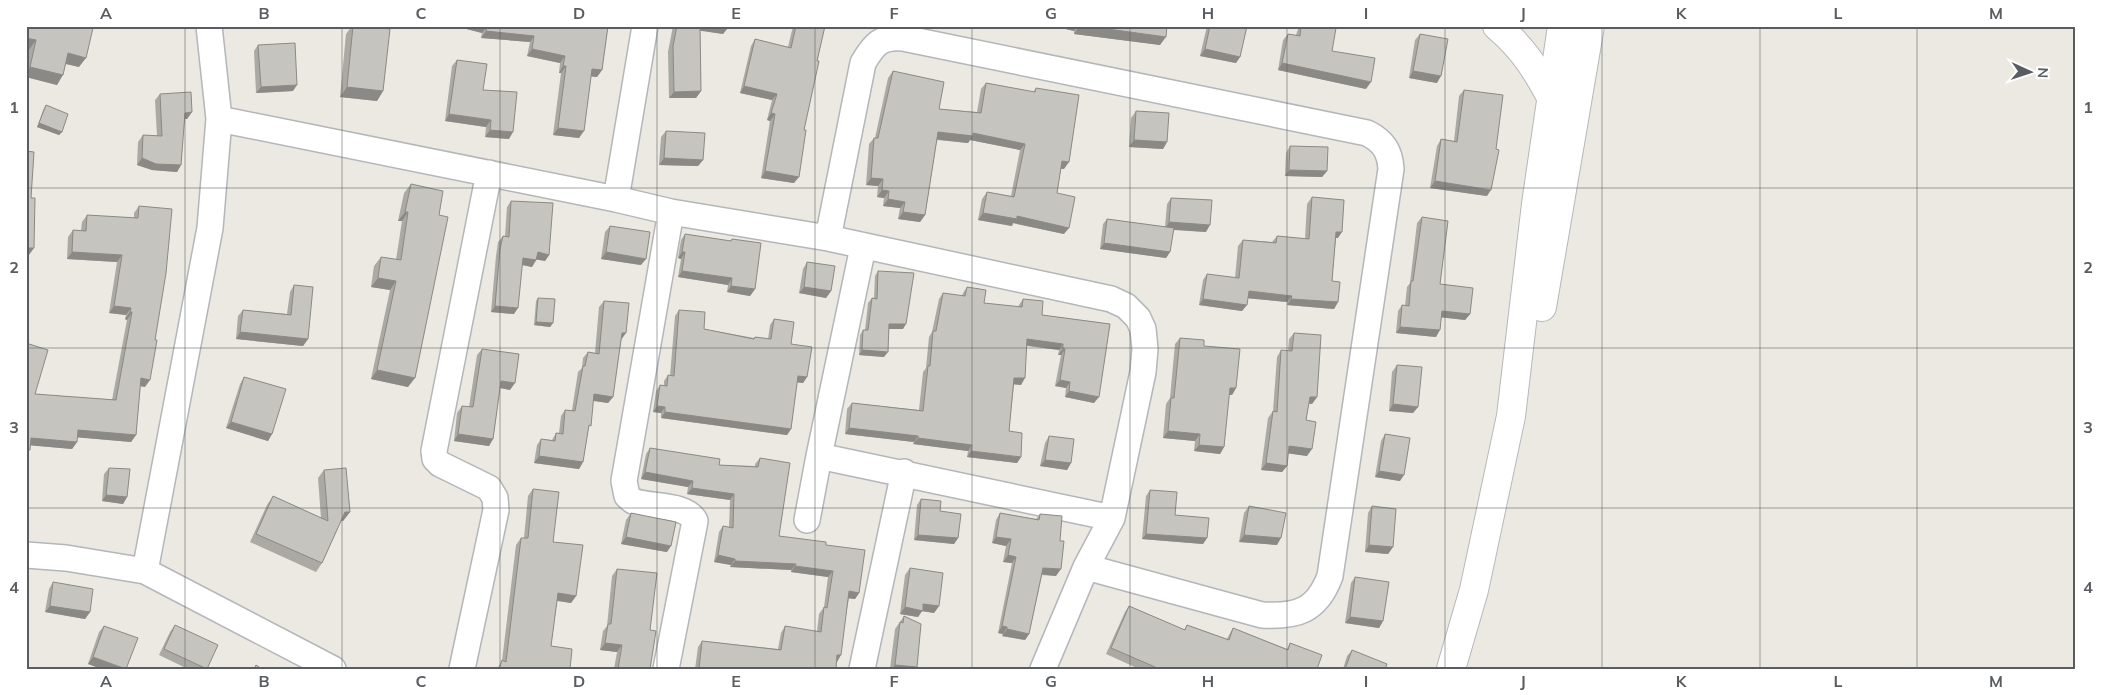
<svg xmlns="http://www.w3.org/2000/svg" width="2102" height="695" viewBox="0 0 2102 695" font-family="Mulish,sans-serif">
<rect width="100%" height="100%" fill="#ebe9e1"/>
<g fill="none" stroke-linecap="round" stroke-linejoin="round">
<g stroke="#b3b6ba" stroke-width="28">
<path id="street" d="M 219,119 L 616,199 L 671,212 L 828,238 L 1111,299 L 1126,306 L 1138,318 L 1143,329 L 1145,349 L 1143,372 L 1112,518 L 1086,567 L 1043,669
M 616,199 L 645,26
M 828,238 L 863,63 C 874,44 881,36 903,38 L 1367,133 C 1383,141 1390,151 1391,169 L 1330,576 C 1317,611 1297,617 1262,615 L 1086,567
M 819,456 L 1112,518
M 807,520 L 819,456 L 863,247
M 26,555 L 66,558 L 145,571 L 333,669
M 145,571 L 210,228 L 219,119 L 209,26
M 462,669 L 496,510 L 495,498 L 489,488 L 440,464 L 435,459 L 434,451 L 489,173
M 666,669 L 695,521 C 686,503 650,508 633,501 L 627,496 L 624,481 L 671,212
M 862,669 L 904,472"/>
</g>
<g stroke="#b5b7bc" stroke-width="30">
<path id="secondary" d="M 1497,26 C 1523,48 1536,69 1552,99
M 1542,307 L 1590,26
M 1451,669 L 1474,590 L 1511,416 L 1536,204 L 1562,26"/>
</g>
<use href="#street" stroke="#fff" stroke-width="25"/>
<use href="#secondary" stroke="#fff" stroke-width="28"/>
</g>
<path fill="#aaa9a3" d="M 26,26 L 79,67 L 66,64 L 57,85 L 26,77 L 26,64 L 29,50 Z
M 352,26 L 369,26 L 383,91 L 377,101 L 340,97 L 346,34 Z
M 455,26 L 608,26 L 602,70 L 597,77 L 591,76 L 579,138 L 553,135 L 561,73 L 559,73 L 560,63 L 527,56 L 530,42 L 481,38 L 482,33 Z
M 673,26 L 728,26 L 723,34 L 700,30 L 701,91 L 696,98 L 669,98 L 668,52 Z
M 793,26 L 825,26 L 817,61 L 794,183 L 761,178 L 770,121 L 767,120 L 772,100 L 740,93 L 751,46 L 755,39 L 788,47 Z
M 1053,26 L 1167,26 L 1160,45 L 1074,34 L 1074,31 Z
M 1207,26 L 1247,26 L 1240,57 L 1236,63 L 1200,56 Z
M 1299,26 L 1326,26 L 1332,51 L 1366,89 L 1278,70 L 1283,40 L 1288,34 L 1296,35 Z
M 1420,34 L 1437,83 L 1409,78 L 1415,40 Z
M 258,45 L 293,91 L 256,93 L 254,51 Z
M 457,60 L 483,90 L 509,139 L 485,137 L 486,127 L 445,121 L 452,66 Z
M 893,71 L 939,109 L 977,112 L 981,89 L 986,83 L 1033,92 L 1036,88 L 1064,169 L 1061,169 L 1057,193 L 1064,234 L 1013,223 L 1012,226 L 978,220 L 982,199 L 987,192 L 1011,196 L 1020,150 L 970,140 L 968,143 L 937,140 L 925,215 L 920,222 L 898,219 L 900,208 L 883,206 L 884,198 L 877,197 L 878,186 L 866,185 L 869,144 L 874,138 L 875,138 L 888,78 Z
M 1464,90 L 1487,196 L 1430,188 L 1437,146 L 1441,139 L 1454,141 L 1459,96 Z
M 160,94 L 192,112 L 187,119 L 184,119 L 181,165 L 177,172 L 152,170 L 137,165 L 138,142 L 143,135 L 157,136 L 155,100 Z
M 46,105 L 62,132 L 59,135 L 37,127 L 44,108 Z
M 1136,111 L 1167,142 L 1163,149 L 1129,147 L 1131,118 Z
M 666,131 L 703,160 L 698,166 L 659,165 L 661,137 Z
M 1290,146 L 1327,171 L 1322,177 L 1285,176 L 1286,153 Z
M 411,184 L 408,387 L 371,379 L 390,290 L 371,287 L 374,266 L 381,257 L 396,260 L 402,221 L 398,221 L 404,193 Z
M 1312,197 L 1338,238 L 1336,238 L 1332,281 L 1338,302 L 1334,309 L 1287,305 L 1287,302 L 1248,298 L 1242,311 L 1199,305 L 1203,280 L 1207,274 L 1235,278 L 1238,246 L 1243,240 L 1272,242 L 1277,236 L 1305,239 L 1307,204 Z
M 1171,198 L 1206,232 L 1173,230 L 1170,252 L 1166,258 L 1100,249 L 1103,224 L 1107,219 L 1165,227 L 1167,204 Z
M 511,201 L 549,255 L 545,261 L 537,259 L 532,267 L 522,265 L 514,314 L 491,312 L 496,256 L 498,242 L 503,236 L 505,236 L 507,207 Z
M 139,206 L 145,387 L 140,386 L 136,435 L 131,442 L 77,437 L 77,442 L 72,449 L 30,445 L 27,454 L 35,394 L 112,400 L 127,320 L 125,319 L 126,315 L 109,313 L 117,262 L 67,259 L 68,237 L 73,230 L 81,231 L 82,222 L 87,215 L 134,218 L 134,213 Z
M 1422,217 L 1440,284 L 1470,314 L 1465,320 L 1441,317 L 1436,337 L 1396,333 L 1398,311 L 1402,305 L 1405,306 L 1407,287 L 1410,283 L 1417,223 Z
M 610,226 L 641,265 L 601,259 L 605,232 Z
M 685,234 L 730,241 L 732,239 L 755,289 L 750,296 L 727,292 L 728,285 L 678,277 L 681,259 L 678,258 L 681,240 Z
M 807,262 L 831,291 L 826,298 L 799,293 L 803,269 Z
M 878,271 L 903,329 L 889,329 L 884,357 L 859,355 L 860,335 L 863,330 L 865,330 L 868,303 L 872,298 L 874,298 L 875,276 Z
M 294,285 L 308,339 L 303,346 L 236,339 L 238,316 L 243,310 L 287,314 L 290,292 Z
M 967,287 L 984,303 L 1018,307 L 1019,305 L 1023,299 L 1042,315 L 1110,324 L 1094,403 L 1065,397 L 1066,388 L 1055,386 L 1061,355 L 1058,355 L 1059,350 L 1027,346 L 1021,385 L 1014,384 L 1009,431 L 1021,457 L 1017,463 L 967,457 L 968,451 L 913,444 L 914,442 L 845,434 L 847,409 L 852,403 L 919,410 L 923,372 L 926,368 L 929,337 L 932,332 L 939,299 L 943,293 L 962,296 L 963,293 Z
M 538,298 L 553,323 L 550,327 L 534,325 L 536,301 Z
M 604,301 L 621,340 L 613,397 L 608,403 L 593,401 L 583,462 L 579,469 L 534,463 L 537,445 L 541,439 L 552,440 L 556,433 L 559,433 L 561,416 L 565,410 L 572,410 L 578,372 L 582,368 L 583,358 L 588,352 L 595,353 L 599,307 Z
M 679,310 L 704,329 L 754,338 L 755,337 L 768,339 L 770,325 L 774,319 L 791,344 L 807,377 L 803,383 L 797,382 L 791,429 L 787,435 L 661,418 L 661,413 L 653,412 L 656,391 L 660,385 L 664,385 L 664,381 L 668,375 L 670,376 L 675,316 Z
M 1294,333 L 1317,397 L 1312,404 L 1309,403 L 1306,420 L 1307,456 L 1288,453 L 1287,466 L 1282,472 L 1261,470 L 1268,418 L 1273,411 L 1277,357 L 1281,350 L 1288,351 L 1289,339 Z
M 1180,338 L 1204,346 L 1236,388 L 1232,395 L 1229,395 L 1224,447 L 1220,454 L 1194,451 L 1195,441 L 1163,438 L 1166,404 L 1170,398 L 1175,344 Z
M 482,349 L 510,390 L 500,388 L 493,439 L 489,446 L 454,441 L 457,413 L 462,406 L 469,407 L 477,355 Z
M 1397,365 L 1418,407 L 1413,413 L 1389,411 L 1392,372 Z
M 244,377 L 272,434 L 268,441 L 226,428 L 240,384 Z
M 1385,434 L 1400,481 L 1375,477 L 1381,441 Z
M 1049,436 L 1071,463 L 1067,470 L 1040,466 L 1045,443 Z
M 650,448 L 719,465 L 755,466 L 755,464 L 760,458 L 779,536 L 826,545 L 859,593 L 855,599 L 849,598 L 837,662 L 836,662 L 836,669 L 695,669 L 698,647 L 702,641 L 778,649 L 781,633 L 785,626 L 817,632 L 819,614 L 824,607 L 828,577 L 791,572 L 791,570 L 730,567 L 731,565 L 714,562 L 719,532 L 723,526 L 729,527 L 730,500 L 687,494 L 688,487 L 641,479 L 646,454 Z
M 109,468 L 127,497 L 123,504 L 102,501 L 104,474 Z
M 324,470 L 350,512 L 343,521 L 341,521 L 322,563 L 316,572 L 250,542 L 267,505 L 273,496 L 321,518 L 318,478 Z
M 533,489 L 553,542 L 576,596 L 571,603 L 557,601 L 551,646 L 570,669 L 497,669 L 502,661 L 516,545 L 521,538 L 524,538 L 528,496 Z
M 1150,490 L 1175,515 L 1207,538 L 1203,544 L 1142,539 L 1146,496 Z
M 921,499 L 940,511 L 958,538 L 954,544 L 914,540 L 917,505 Z
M 1249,506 L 1277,545 L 1239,542 L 1244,513 Z
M 1372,506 L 1393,547 L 1388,554 L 1365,552 L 1368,513 Z
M 631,513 L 667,552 L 621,544 L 626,520 Z
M 1000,513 L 1036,519 L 1040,514 L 1056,576 L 1042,575 L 1029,634 L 1025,640 L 1002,636 L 1003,634 L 998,633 L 1012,563 L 1003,562 L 1006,546 L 992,543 L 996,520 Z
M 910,568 L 939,606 L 934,613 L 922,611 L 918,617 L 900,614 L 905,575 Z
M 617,569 L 650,630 L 650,669 L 614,669 L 617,652 L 600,650 L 603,631 L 607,626 L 612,576 Z
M 1355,577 L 1383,621 L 1379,628 L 1345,623 L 1351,583 Z
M 53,582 L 90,612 L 85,619 L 45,612 L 49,589 Z
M 1129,606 L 1184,630 L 1187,625 L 1227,639 L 1229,635 L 1233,628 L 1287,649 L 1290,643 L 1317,669 L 1139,669 L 1106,654 L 1125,612 Z
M 904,616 L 917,667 L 915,669 L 890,669 L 895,629 Z
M 175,625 L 206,669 L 188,669 L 159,655 L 170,632 Z
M 104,626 L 126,669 L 102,669 L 88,664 L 99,632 Z
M 1352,650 L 1385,669 L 1343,669 L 1347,656 Z"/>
<path fill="#8b8985" d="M 455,26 L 487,26 L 482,33 Z
M 698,26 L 718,26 L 728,28 L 723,34 L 695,30 Z
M 1053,26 L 1077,26 L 1074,31 Z
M 1079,26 L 1086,26 L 1166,37 L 1160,45 L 1074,34 Z
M 486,31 L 534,36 L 530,42 L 481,38 Z
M 26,38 L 36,40 L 29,50 L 26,49 Z
M 532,49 L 565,56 L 560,63 L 527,56 Z
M 1205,49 L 1240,57 L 1236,63 L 1200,56 Z
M 68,53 L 86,58 L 79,67 L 62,63 Z
M 1282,63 L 1371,82 L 1366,89 L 1278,70 Z
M 563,66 L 566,66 L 561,73 L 559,73 Z
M 30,67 L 63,75 L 57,85 L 26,77 L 26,72 Z
M 592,69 L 602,70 L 597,77 L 587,76 Z
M 1413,71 L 1441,76 L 1437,83 L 1409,78 Z
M 297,85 L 293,91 L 256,93 L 261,87 Z
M 744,86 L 777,94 L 772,100 L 740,93 Z
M 347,87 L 383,91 L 377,101 L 340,97 Z
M 701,91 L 696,98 L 669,98 L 674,92 Z
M 192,112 L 187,119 L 180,119 L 185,113 Z
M 771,113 L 775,114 L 770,121 L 767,120 Z
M 449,114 L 491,120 L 486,127 L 445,121 Z
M 39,123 L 62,132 L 59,135 L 37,127 Z
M 558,128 L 584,131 L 579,138 L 553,135 Z
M 490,130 L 513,132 L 509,139 L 485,137 Z
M 938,132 L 973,133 L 1025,144 L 1020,150 L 970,140 L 968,143 L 933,139 Z
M 1134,140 L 1167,142 L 1163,149 L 1129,147 Z
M 142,158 L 181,165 L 177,172 L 152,170 L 137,165 Z
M 664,158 L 703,160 L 698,166 L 659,165 Z
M 1062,161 L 1069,162 L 1064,169 L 1058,168 Z
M 1289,170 L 1327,171 L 1322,177 L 1285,176 Z
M 765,171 L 799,177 L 794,183 L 761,178 Z
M 871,178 L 883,179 L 878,186 L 866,185 Z
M 1435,181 L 1491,190 L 1487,196 L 1430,188 Z
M 882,190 L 889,191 L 884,198 L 877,197 Z
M 888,199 L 905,202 L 900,208 L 883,206 Z
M 405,212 L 408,212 L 402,221 L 398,221 Z
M 903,212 L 925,215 L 920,222 L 898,219 Z
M 983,213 L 1017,216 L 1069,228 L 1064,234 L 1013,223 L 1012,226 L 978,220 Z
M 1169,222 L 1210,225 L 1206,232 L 1165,229 Z
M 1336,232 L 1342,232 L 1338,238 L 1332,238 Z
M 1104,243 L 1170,252 L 1166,258 L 1100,249 Z
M 26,248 L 34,248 L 29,255 L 26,255 Z
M 72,252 L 122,255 L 117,262 L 67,259 Z
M 538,252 L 549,255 L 545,261 L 533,259 Z
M 606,252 L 646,259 L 641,265 L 601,259 Z
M 682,252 L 685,252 L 681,259 L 678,258 Z
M 523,258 L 536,260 L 532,267 L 518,264 Z
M 682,271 L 732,278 L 728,285 L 678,277 Z
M 378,278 L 396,281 L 390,290 L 371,287 Z
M 731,286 L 755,289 L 750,296 L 727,292 Z
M 804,287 L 831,291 L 826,298 L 799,293 Z
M 1249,291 L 1292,296 L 1287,302 L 1244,298 Z
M 1203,299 L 1247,305 L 1242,311 L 1199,305 Z
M 1291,299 L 1338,302 L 1334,309 L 1287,305 Z
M 114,306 L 131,308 L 126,315 L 109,313 Z
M 495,306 L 518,308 L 514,314 L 491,312 Z
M 1442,311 L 1470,314 L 1465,320 L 1438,317 Z
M 130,312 L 132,312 L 127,320 L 125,319 Z
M 536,322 L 553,323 L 550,327 L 534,325 Z
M 889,324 L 906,324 L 903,329 L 886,329 Z
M 1400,327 L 1440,330 L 1436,337 L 1396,333 Z
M 240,332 L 308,339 L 303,346 L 236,339 Z
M 622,333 L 626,333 L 621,340 Z
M 1027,339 L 1063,344 L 1059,350 L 1023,345 Z
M 1063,349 L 1065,349 L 1061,355 L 1058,355 Z
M 862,350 L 888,352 L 884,357 L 859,355 Z
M 377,370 L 415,378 L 408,387 L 371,379 Z
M 798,376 L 807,377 L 803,383 L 794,382 Z
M 141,378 L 150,380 L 145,387 L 136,385 Z
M 1014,378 L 1025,378 L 1021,385 L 1010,384 Z
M 1060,380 L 1070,382 L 1066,388 L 1055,386 Z
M 501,381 L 515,383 L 510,390 L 496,387 Z
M 1230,388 L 1236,388 L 1232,395 L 1225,394 Z
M 1069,391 L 1099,397 L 1094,403 L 1065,397 Z
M 594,394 L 613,397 L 608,403 L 589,400 Z
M 1310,397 L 1317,397 L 1312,404 L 1305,403 Z
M 1393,404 L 1418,407 L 1413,413 L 1389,411 Z
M 657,406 L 665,407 L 661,413 L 653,412 Z
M 665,412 L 791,429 L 787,435 L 661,418 Z
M 231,422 L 272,434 L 268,441 L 226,428 Z
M 849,428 L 918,436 L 914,442 L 845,434 Z
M 78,430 L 136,435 L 131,442 L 73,437 Z
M 1168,431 L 1200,434 L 1195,441 L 1163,438 Z
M 458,434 L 493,439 L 489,446 L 454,441 Z
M 31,438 L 77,442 L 72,449 L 26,445 Z
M 918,438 L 972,445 L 968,451 L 913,444 Z
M 1199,445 L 1224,447 L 1220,454 L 1194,451 Z
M 1289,446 L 1312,449 L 1307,456 L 1285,453 Z
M 971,451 L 1021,457 L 1017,463 L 967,457 Z
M 539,456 L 583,462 L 579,469 L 534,463 Z
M 1045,460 L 1071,463 L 1067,470 L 1040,466 Z
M 1266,463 L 1287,466 L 1282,472 L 1261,470 Z
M 1379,471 L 1404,475 L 1400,481 L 1375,477 Z
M 645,472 L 693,481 L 688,487 L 641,479 Z
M 692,488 L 734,494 L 730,500 L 687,494 Z
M 106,495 L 127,497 L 123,504 L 102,501 Z
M 345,512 L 350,512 L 343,521 L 339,521 Z
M 1146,534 L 1207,538 L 1203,544 L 1142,539 Z
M 918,535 L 958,538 L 954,544 L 914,540 Z
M 1244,535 L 1281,538 L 1277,545 L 1239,542 Z
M 626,537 L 671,546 L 667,552 L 621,544 Z
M 996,537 L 1011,539 L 1006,546 L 992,543 Z
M 1369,545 L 1393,547 L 1388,554 L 1365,552 Z
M 718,555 L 735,559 L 731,565 L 714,562 Z
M 1008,555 L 1016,557 L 1012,563 L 1003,562 Z
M 735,561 L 796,564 L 791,570 L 730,567 Z
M 795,566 L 833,571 L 828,577 L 791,572 Z
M 1043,568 L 1061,569 L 1056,576 L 1038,574 Z
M 849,591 L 859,593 L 855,599 L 845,598 Z
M 558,593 L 576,596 L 571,603 L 553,600 Z
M 923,604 L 939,606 L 934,613 L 922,611 L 918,617 L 900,614 L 905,607 Z
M 50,606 L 90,612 L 85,619 L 45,612 Z
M 1350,617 L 1383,621 L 1379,628 L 1345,623 Z
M 1002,626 L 1007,627 L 1003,634 L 998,633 Z
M 1007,629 L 1029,634 L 1025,640 L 1002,636 Z
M 605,643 L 622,645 L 617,652 L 600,650 Z
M 837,655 L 841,655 L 837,662 L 832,661 Z
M 93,657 L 124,669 L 102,669 L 88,664 Z
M 895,665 L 917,667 L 915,669 L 892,669 Z"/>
<path fill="#c6c4be" stroke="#8b8985" d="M 26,26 L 87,26 L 93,28 L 86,58 L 68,53 L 63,75 L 30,67 L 36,40 L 26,38 Z
M 353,26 L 369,26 L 390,29 L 383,91 L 347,87 Z
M 487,26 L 608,26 L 602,70 L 592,69 L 584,131 L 558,128 L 566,66 L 563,66 L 565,56 L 532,49 L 534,36 L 486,31 Z
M 677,26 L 700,26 L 701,91 L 674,92 L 673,46 Z
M 796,26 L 825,26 L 817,61 L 819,61 L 804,130 L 806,130 L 799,177 L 765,171 L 775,114 L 771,113 L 777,94 L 744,86 L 755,39 L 791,48 Z
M 1086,26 L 1167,26 L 1166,37 Z
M 1210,26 L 1247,26 L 1240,57 L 1205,49 Z
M 1301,26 L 1326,26 L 1336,28 L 1332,51 L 1375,58 L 1371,82 L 1282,63 L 1288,34 L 1300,36 Z
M 1420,34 L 1448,39 L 1441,76 L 1413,71 Z
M 295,43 L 297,85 L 261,87 L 258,45 Z
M 457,60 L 487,64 L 483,90 L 517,92 L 513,132 L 490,130 L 491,120 L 449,114 Z
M 893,71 L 944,82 L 939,109 L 981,113 L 986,83 L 1035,92 L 1036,88 L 1079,95 L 1069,162 L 1062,161 L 1057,193 L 1075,197 L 1069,228 L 1017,216 L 1017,219 L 983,213 L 987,192 L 1014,197 L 1025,144 L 973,133 L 973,136 L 938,132 L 925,215 L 903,212 L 905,202 L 888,199 L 889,191 L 882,190 L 883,179 L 871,178 L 874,138 L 878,138 Z
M 1464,90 L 1503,95 L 1496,149 L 1499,150 L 1491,190 L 1435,181 L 1441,139 L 1457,142 Z
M 191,92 L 192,112 L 185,113 L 181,165 L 156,164 L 142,158 L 143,135 L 162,136 L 160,94 Z
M 46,105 L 68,114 L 62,132 L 39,123 Z
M 1136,111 L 1169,113 L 1167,142 L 1134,140 Z
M 666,131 L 705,133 L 703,160 L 664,158 Z
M 1290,146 L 1328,147 L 1327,171 L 1289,170 Z
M 26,151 L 34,152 L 31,198 L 35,198 L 34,248 L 26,248 Z
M 411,184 L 443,191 L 439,215 L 448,217 L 415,378 L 377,370 L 396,281 L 378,278 L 381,257 L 401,260 L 408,212 L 405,212 Z
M 1312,197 L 1344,200 L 1342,232 L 1336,232 L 1332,281 L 1340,282 L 1338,302 L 1291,299 L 1292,296 L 1249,291 L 1247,305 L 1203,299 L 1207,274 L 1239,278 L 1243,240 L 1276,243 L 1277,236 L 1309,239 Z
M 1171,198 L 1212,200 L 1210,225 L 1169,222 Z
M 511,201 L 553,203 L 549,255 L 538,252 L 536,260 L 523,258 L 518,308 L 495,306 L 500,249 L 503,236 L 509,237 Z
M 139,206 L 172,209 L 166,273 L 155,340 L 157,340 L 150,380 L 141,378 L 136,435 L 78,430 L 77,442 L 31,438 L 30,450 L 28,450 L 26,461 L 26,343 L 48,350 L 35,394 L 116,400 L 132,312 L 130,312 L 131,308 L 114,306 L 122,255 L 72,252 L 73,230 L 86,231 L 87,215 L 138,218 Z
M 1422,217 L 1448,221 L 1440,284 L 1473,288 L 1470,314 L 1442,311 L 1440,330 L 1400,327 L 1402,305 L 1409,306 L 1411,281 L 1413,281 Z
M 1107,219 L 1174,228 L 1170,252 L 1104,243 Z
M 610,226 L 650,232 L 646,259 L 606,252 Z
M 685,234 L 731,241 L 732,239 L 761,243 L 755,289 L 731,286 L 732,278 L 682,271 L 685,252 L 682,252 Z
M 807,262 L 835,266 L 831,291 L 804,287 Z
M 878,271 L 914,273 L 906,324 L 889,324 L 888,352 L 862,350 L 863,330 L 868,330 L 872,298 L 877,299 Z
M 294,285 L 313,287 L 308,339 L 240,332 L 243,310 L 291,315 Z
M 967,287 L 986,290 L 984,303 L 1022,307 L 1023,299 L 1043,301 L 1042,315 L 1110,324 L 1099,397 L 1069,391 L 1070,382 L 1060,380 L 1065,349 L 1063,349 L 1063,344 L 1027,339 L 1025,378 L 1014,378 L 1009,431 L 1022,433 L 1021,457 L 971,451 L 972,445 L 918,438 L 918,436 L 849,428 L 852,403 L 923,411 L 928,366 L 930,366 L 933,331 L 936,331 L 943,293 L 965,296 Z
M 538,298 L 555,299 L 553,323 L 536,322 Z
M 604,301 L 629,303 L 626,333 L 622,333 L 613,397 L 594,394 L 591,426 L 589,425 L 583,462 L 539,456 L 541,439 L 555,441 L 556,433 L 563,434 L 565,410 L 575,411 L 583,366 L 585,366 L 588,352 L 599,354 Z
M 679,310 L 705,312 L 704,329 L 754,339 L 755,337 L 771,339 L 774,319 L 794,322 L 791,344 L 812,347 L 807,377 L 798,376 L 791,429 L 665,412 L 665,407 L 657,406 L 660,385 L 667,386 L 668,375 L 674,376 Z
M 1294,333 L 1321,335 L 1317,397 L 1310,397 L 1306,420 L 1316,422 L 1312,449 L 1289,446 L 1287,466 L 1266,463 L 1273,411 L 1277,412 L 1281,350 L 1292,351 Z
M 1180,338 L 1204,340 L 1204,346 L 1240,349 L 1236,388 L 1230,388 L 1224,447 L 1199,445 L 1200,434 L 1168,431 L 1171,398 L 1174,398 Z
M 482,349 L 519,354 L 515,383 L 501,381 L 493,439 L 458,434 L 462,406 L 473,407 Z
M 1397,365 L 1422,367 L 1418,407 L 1393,404 Z
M 244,377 L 286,389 L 272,434 L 231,422 Z
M 1385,434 L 1410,438 L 1404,475 L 1379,471 Z
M 1049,436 L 1074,439 L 1071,463 L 1045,460 Z
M 650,448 L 720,459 L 719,465 L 758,467 L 760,458 L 790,463 L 779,536 L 826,542 L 826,545 L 865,550 L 859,593 L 849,591 L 841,655 L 837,655 L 836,669 L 699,669 L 702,641 L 781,650 L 785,626 L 821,632 L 824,607 L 827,608 L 833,571 L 795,566 L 796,564 L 735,561 L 735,559 L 718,555 L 723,526 L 733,528 L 734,494 L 692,488 L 693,481 L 645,472 Z
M 109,468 L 130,469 L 127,497 L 106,495 Z
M 346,468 L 350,512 L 345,512 L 322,563 L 256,534 L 273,496 L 328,521 L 324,470 Z
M 533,489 L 559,492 L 553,542 L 583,545 L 576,596 L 558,593 L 551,646 L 572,649 L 570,669 L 499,669 L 502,660 L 506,662 L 521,538 L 528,538 Z
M 1150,490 L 1177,492 L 1175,515 L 1209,518 L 1207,538 L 1146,534 Z
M 921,499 L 941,501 L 940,511 L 961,514 L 958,538 L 918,535 Z
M 1249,506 L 1286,513 L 1281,538 L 1244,535 Z
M 1372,506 L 1396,509 L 1393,547 L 1369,545 Z
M 631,513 L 676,522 L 671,546 L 626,537 Z
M 1000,513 L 1039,520 L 1040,514 L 1062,516 L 1060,541 L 1064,541 L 1061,569 L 1043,568 L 1029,634 L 1007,629 L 1007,627 L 1002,626 L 1016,557 L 1008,555 L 1011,539 L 996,537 Z
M 910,568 L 943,573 L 939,606 L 923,604 L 923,611 L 905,607 Z
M 617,569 L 657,573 L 650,630 L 656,631 L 650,669 L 638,668 L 638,669 L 618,669 L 622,645 L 605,643 L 608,624 L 611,624 Z
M 1355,577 L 1389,582 L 1383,621 L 1350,617 Z
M 53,582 L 93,589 L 90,612 L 50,606 Z
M 1129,606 L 1185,630 L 1187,625 L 1229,640 L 1233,628 L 1288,650 L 1290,643 L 1322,655 L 1317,669 L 1154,669 L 1155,667 L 1111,648 Z
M 904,616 L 921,624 L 917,667 L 895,665 L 900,622 L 903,623 Z
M 175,625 L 218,645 L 207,669 L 164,649 Z
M 104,626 L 138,638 L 126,669 L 93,657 Z
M 1352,650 L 1387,664 L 1385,669 L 1345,669 Z
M 256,665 L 262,669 L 254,669 Z"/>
<path fill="none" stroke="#595c60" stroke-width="1" stroke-opacity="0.55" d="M 185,26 L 185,669M 342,26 L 342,669M 500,26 L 500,669M 657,26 L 657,669M 815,26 L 815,669M 972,26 L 972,669M 1130,26 L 1130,669M 1287,26 L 1287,669M 1445,26 L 1445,669M 1602,26 L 1602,669M 1760,26 L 1760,669M 1917,26 L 1917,669M 26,188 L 2076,188M 26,348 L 2076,348M 26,508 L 2076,508"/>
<rect width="2102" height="695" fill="none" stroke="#ffffff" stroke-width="55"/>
<g transform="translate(2030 72) rotate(93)" stroke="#ffffff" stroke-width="4" paint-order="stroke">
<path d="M0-4L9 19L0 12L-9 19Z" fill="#595c60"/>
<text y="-8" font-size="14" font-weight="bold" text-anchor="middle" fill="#595c60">N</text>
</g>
<rect x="28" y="28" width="2046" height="640" fill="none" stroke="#595c60" stroke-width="2"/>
<g font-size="16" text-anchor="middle" font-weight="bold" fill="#595c60">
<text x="106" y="19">A</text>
<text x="264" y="19">B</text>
<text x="421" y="19">C</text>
<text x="579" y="19">D</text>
<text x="736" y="19">E</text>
<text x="894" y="19">F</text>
<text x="1051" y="19">G</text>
<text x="1208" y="19">H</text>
<text x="1366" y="19">I</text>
<text x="1523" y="19">J</text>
<text x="1681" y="19">K</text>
<text x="1838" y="19">L</text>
<text x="1996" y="19">M</text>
<text x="14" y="113">1</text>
<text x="2088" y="113">1</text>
<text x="14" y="273">2</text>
<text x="2088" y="273">2</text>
<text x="14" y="433">3</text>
<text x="2088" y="433">3</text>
<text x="14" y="593">4</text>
<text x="2088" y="593">4</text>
<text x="106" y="687">A</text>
<text x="264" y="687">B</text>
<text x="421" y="687">C</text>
<text x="579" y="687">D</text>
<text x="736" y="687">E</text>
<text x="894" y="687">F</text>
<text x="1051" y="687">G</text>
<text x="1208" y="687">H</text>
<text x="1366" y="687">I</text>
<text x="1523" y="687">J</text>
<text x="1681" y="687">K</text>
<text x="1838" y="687">L</text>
<text x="1996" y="687">M</text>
</g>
</svg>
